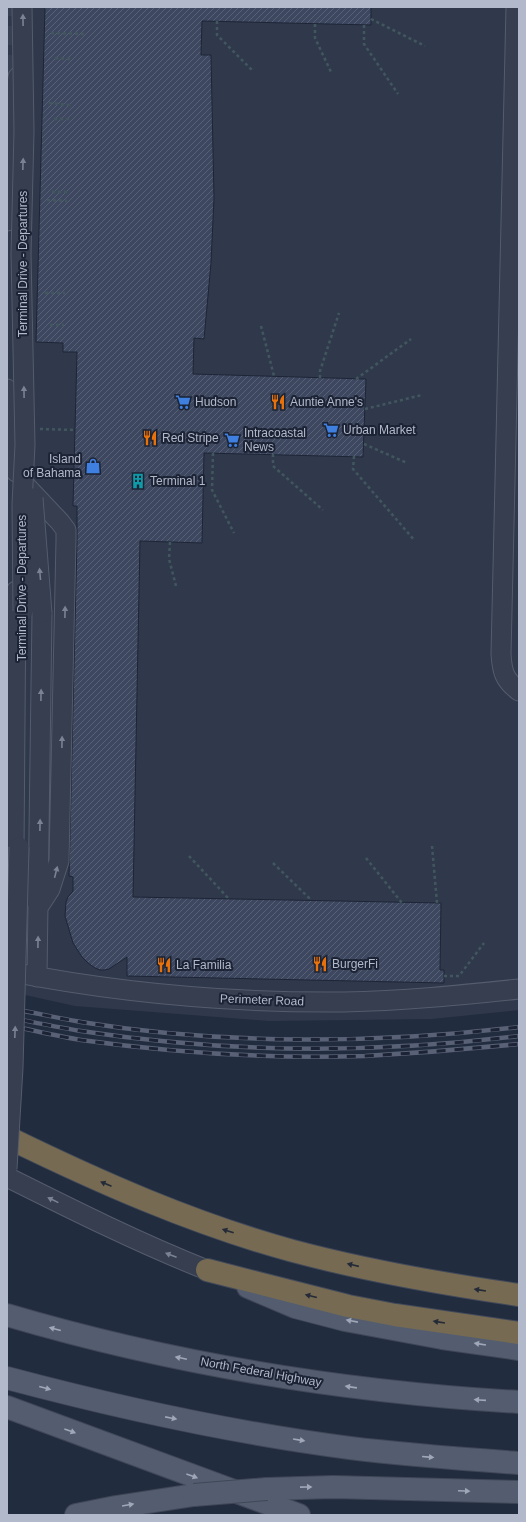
<svg xmlns="http://www.w3.org/2000/svg" width="526" height="1522" viewBox="0 0 526 1522" font-family="Arial,sans-serif">
<defs>
<pattern id="building-hatch" width="6" height="6" patternUnits="userSpaceOnUse"><rect width="6" height="6" fill="#3d4860"/><path d="M-1 1l2-2M0 6l6-6M5 7l2-2" fill="none" stroke="#576075"/></pattern>
</defs>
<rect width="100%" height="100%" fill="#222c3f"/>
<path fill="#30394c" d="M 7,7 L 519,7 L 519,1010 L 432,1019 L 269,1021 L 75,1006 L 7,991 Z"/>
<path fill="url(#building-hatch)" stroke="#1d2536" d="M 45,7 L 371,7 L 371,25 L 202,21 L 201,55 L 211,55 L 214,198 L 211,263 L 204,339 L 194,338 L 193,374 L 366,379 L 363,457 L 204,453 L 202,543 L 140,541 L 133,897 L 441,903 L 440,970 L 444,970 L 444,983 L 127,976 L 127,957 L 109,969 L 104,970 L 100,970 L 95,968 L 88,963 L 82,957 L 73,943 L 65,916 L 66,902 L 68,897 L 73,891 L 73,877 L 69,876 L 77,540 L 77,506 L 73,506 L 77,352 L 63,352 L 63,343 L 36,342 Z"/>
<g fill="none" stroke-linecap="round" stroke-linejoin="round">
<path stroke="#384154" stroke-width="19" stroke-dasharray="19 10" stroke-linecap="butt" d="M 8,103 L 10,7"/>
<g stroke="#545c6d" stroke-width="21">
<path id="minor" d="M 516,7 L 501,654 C 502,671 504,680 519,691
M 7,221 L 10,131 L 18,77
M 7,389 L 15,415 L 16,472
M 26,486 L 60,522 L 66,530 L 66,540 L 59,861 L 50,889 L 39,906
M 16,591 L 14,850 L 23,878 L 39,906
M 7,971 C 118,993 231,1003 344,1002 C 403,1001 461,995 519,989
M 37,977 L 42,613
M 7,1177 C 73,1210 139,1243 207,1270"/>
</g>
<g stroke="#3f4758" stroke-width="24">
<path id="major" d="M 248,1287 L 295,1307 L 345,1320 L 442,1338 L 519,1349
M 7,1315 C 173,1364 346,1392 519,1402
M 7,1378 C 120,1408 234,1433 350,1448 C 406,1455 463,1459 519,1463
M 7,1407 L 299,1515
M 267,1489 L 333,1487 L 519,1492
M 76,1515 L 116,1507 L 194,1495"/>
</g>
<g stroke="#41495a" stroke-width="24">
<path id="highway" d="M 7,1137 C 99,1182 194,1224 293,1251 C 368,1271 443,1284 519,1295
M 207,1270 L 348,1306 L 395,1315 L 519,1333"/>
</g>
<path stroke="#42575d" stroke-width="2.5" stroke-dasharray="3 3" stroke-linecap="butt" d="M 371,19 L 425,46
M 217,21 L 217,35 L 253,71
M 315,24 L 315,38 L 331,72
M 364,25 L 364,44 L 398,94
M 51,33 L 85,34
M 55,58 L 71,59
M 49,103 L 70,105
M 54,119 L 69,119
M 52,192 L 67,192
M 47,200 L 67,201
M 45,293 L 65,293
M 50,325 L 64,325
M 261,326 L 274,376
M 320,378 L 320,371 L 339,313
M 356,379 L 411,339
M 365,409 L 422,395
M 364,444 L 407,463
M 213,453 L 212,490 L 234,533
M 273,454 L 273,466 L 323,510
M 354,456 L 353,469 L 415,541
M 170,542 L 169,559 L 176,586
M 432,846 L 437,903
M 189,856 L 229,899
M 366,858 L 402,903
M 273,863 L 309,898 L 309,901
M 444,976 L 459,976 L 484,943"/>
<use href="#minor" stroke="#363e4f" stroke-width="19"/>
<use href="#major" stroke="#545d6f" stroke-width="22"/>
<use href="#highway" stroke="#766b52" stroke-width="22"/>
<g stroke="#586176" stroke-width="4.5">
<path id="rail" d="M 7,1008 C 32,1012 57,1018 81,1022 C 222,1045 378,1044 519,1027
M 7,1017 C 32,1022 56,1027 81,1031 C 226,1053 374,1054 519,1036
M 7,1025 C 32,1030 56,1036 81,1040 C 175,1053 271,1059 365,1056 C 417,1053 468,1049 519,1044"/>
</g>
<use href="#rail" stroke="#1b2334" stroke-width="3" stroke-dasharray="9" stroke-linecap="butt"/>
<g stroke="#545c6d" stroke-width="21" stroke-linecap="butt">
<path id="minor-bridge" d="M 22,7 L 24,131 L 21,254 L 25,445 L 22,504 L 23,611
M 33,498 L 42,613
M 7,1169 L 13,1068 L 19,847"/>
</g>
<g stroke="#3f4758" stroke-width="24" stroke-linecap="butt">
<path id="major-bridge" d="M 194,1495 L 267,1489"/>
</g>
<path stroke="#42575d" stroke-width="2.5" stroke-dasharray="3 3" stroke-linecap="butt" d="M 40,429 L 75,430"/>
<use href="#minor-bridge" stroke="#363e4f" stroke-width="19"/>
<use href="#major-bridge" stroke="#545d6f" stroke-width="22"/>
</g>
<defs><path id="oneway-solid" d="M-6-.8H1V-3.2L6.5 0L1 3.2V.8H-6Z"/></defs>
<g fill="#7a8293">
<use href="#oneway-solid" transform="translate(23 20) rotate(-91)"/>
<use href="#oneway-solid" transform="translate(23 164) rotate(-88)"/>
<use href="#oneway-solid" transform="translate(24 392) rotate(-91)"/>
<use href="#oneway-solid" transform="translate(40 574) rotate(-95)"/>
<use href="#oneway-solid" transform="translate(65 612) rotate(-89)"/>
<use href="#oneway-solid" transform="translate(41 695) rotate(-89)"/>
<use href="#oneway-solid" transform="translate(62 742) rotate(-89)"/>
<use href="#oneway-solid" transform="translate(40 825) rotate(-89)"/>
<use href="#oneway-solid" transform="translate(56 872) rotate(-76)"/>
<use href="#oneway-solid" transform="translate(38 942) rotate(-89)"/>
<use href="#oneway-solid" transform="translate(15 1032) rotate(-88)"/>
<use href="#oneway-solid" transform="translate(53 1200) rotate(-154)"/>
<use href="#oneway-solid" transform="translate(171 1255) rotate(-159)"/>
</g>
<g fill="#242a37">
<use href="#oneway-solid" transform="translate(106 1184) rotate(-157)"/>
<use href="#oneway-solid" transform="translate(228 1231) rotate(-162)"/>
<use href="#oneway-solid" transform="translate(353 1265) rotate(-167)"/>
<use href="#oneway-solid" transform="translate(480 1290) rotate(-171)"/>
<use href="#oneway-solid" transform="translate(311 1296) rotate(-166)"/>
<use href="#oneway-solid" transform="translate(439 1322) rotate(-171)"/>
</g>
<g fill="#9fa7b8">
<use href="#oneway-solid" transform="translate(352 1321) rotate(-169)"/>
<use href="#oneway-solid" transform="translate(55 1329) rotate(-165)"/>
<use href="#oneway-solid" transform="translate(480 1344) rotate(-171)"/>
<use href="#oneway-solid" transform="translate(181 1358) rotate(-168)"/>
<use href="#oneway-solid" transform="translate(351 1387) rotate(-172)"/>
<use href="#oneway-solid" transform="translate(45 1388) rotate(15)"/>
<use href="#oneway-solid" transform="translate(480 1400) rotate(-176)"/>
<use href="#oneway-solid" transform="translate(171 1418) rotate(11)"/>
<use href="#oneway-solid" transform="translate(70 1431) rotate(20)"/>
<use href="#oneway-solid" transform="translate(299 1440) rotate(9)"/>
<use href="#oneway-solid" transform="translate(428 1457) rotate(5)"/>
<use href="#oneway-solid" transform="translate(192 1476) rotate(20)"/>
<use href="#oneway-solid" transform="translate(306 1487) rotate(-1)"/>
<use href="#oneway-solid" transform="translate(464 1491) rotate(2)"/>
<use href="#oneway-solid" transform="translate(128 1505) rotate(-10)"/>
</g>
<defs>
<g id="supermarket-bare" transform="scale(1.2)"><path d="M-6-5.5h2.5l.6 2H6L4.5 2H-2.5L-4.4-4H-6ZM-1.5 3.2a1.3 1.3 0 1 0 .1 0ZM3 3.2a1.3 1.3 0 1 0 .1 0Z" fill="#3f7fe0" stroke="#1b2334" stroke-width="2.5" paint-order="stroke"/></g>
<g id="restaurant-bare" transform="scale(1.2)"><path d="M-5-6h1v4h1v-4h1v4h1v-4h1v5L-1.5 .5V6h-2V.5L-5-1ZM5-6V6H3V1.5H1.5Q1.5-4 5-6Z" fill="#e8710a" stroke="#1b2334" stroke-width="2.5" paint-order="stroke"/></g>
<g id="shop-bare" transform="scale(1.2)"><path d="M-5-2.5h2.3a2.7 3.5 0 0 1 5.4 0H5L5.5 6h-11ZM-1.5-2.5h3a1.5 2.3 0 0 0-3 0Z" fill="#3f7fe0" stroke="#1b2334" stroke-width="2.5" paint-order="stroke"/></g>
<g id="building-bare" transform="scale(1.2)"><path d="M-4-6H4V6H1V3H-1V6H-4ZM-2.5-4.3h1.7v1.8h-1.7ZM.8-4.3h1.7v1.8H.8ZM-2.5-1h1.7V.8h-1.7ZM.8-1h1.7V.8H.8Z" fill="#0f9aa8" stroke="#1b2334" stroke-width="2.5" paint-order="stroke"/></g>
</defs>
<g fill-rule="evenodd">
<use href="#supermarket-bare" x="183" y="402"/>
<use href="#restaurant-bare" x="278" y="402"/>
<use href="#supermarket-bare" x="331" y="430"/>
<use href="#restaurant-bare" x="150" y="438"/>
<use href="#supermarket-bare" x="232" y="440"/>
<use href="#shop-bare" x="93" y="466"/>
<use href="#building-bare" x="138" y="481"/>
<use href="#restaurant-bare" x="320" y="964"/>
<use href="#restaurant-bare" x="164" y="965"/>
</g>
<g text-anchor="middle" stroke-width="4" stroke-linejoin="round" paint-order="stroke">
<g font-size="12" fill="#b2b9ca" stroke="#1b2334">
<text transform="translate(23 264) rotate(-90)" y="4">Terminal Drive - Departures</text>
<text transform="translate(22 588) rotate(-90)" y="4">Terminal Drive - Departures</text>
<text transform="translate(262 1000) rotate(2)" y="4">Perimeter Road</text>
<text transform="translate(261 1372) rotate(10)" y="4">North Federal Highway</text>
</g>
<g font-size="12" fill="#b2b9ca" stroke="#1b2334" text-anchor="start">
<text x="195" y="406">Hudson</text>
<text x="290" y="406">Auntie Anne's</text>
<text x="343" y="434">Urban Market</text>
<text x="244" y="437">Intracoastal<tspan x="244" dy="14">News</tspan></text>
<text x="162" y="442">Red Stripe</text>
<text x="81" y="463" text-anchor="end">Island<tspan x="81" dy="14">of Bahama</tspan></text>
<text x="150" y="485">Terminal 1</text>
<text x="332" y="968">BurgerFi</text>
<text x="176" y="969">La Familia</text>
</g>
</g>
<rect width="526" height="1522" fill="none" stroke="#b2b9ca" stroke-width="16"/>
</svg>
